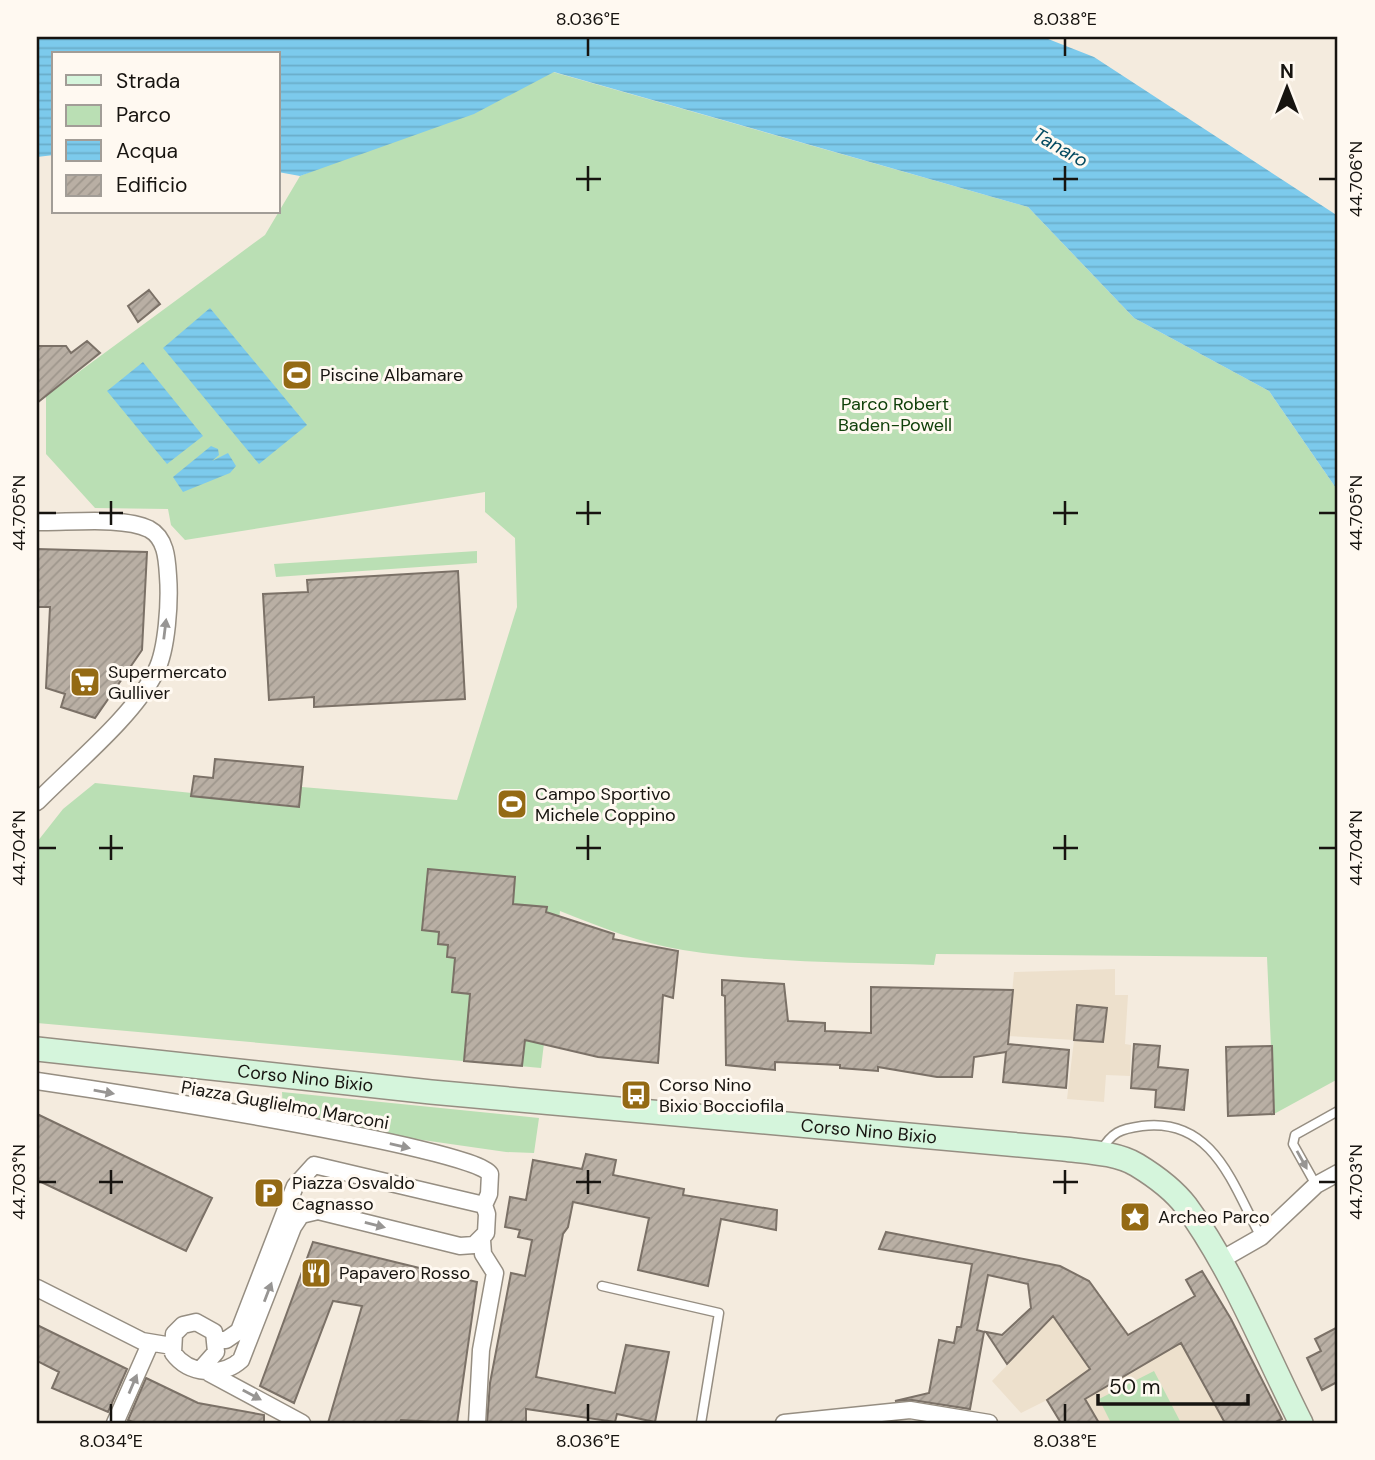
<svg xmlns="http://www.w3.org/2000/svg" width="1375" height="1460" viewBox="0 0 1375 1460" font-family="'DM Sans',sans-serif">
<defs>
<pattern id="water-rules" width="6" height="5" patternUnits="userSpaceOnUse" patternTransform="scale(1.75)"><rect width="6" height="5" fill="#7ccaec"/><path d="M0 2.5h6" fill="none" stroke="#6aadc9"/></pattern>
<pattern id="building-hatch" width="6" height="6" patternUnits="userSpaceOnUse" patternTransform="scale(1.75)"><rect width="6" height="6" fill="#b9afa4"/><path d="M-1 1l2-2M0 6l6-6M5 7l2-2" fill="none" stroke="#9e968c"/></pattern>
</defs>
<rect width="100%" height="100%" fill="#f4ebde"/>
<path fill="#ede0cc" d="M 1115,969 L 1115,995 L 1128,995 L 1125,1044 L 1131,1045 L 1130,1076 L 1106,1075 L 1104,1102 L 1067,1099 L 1074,1040 L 1008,1036 L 1014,972 Z
M 1202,1271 L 1285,1423 L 1061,1423 L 1047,1400 L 1021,1413 L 992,1381 L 1047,1323 L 1041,1313 L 1088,1279 L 1128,1334 L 1195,1296 L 1186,1280 Z"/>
<path fill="#badfb4" d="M 553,72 L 1028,207 L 1134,318 L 1269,391 L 1338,491 L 1338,1079 L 1274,1114 L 1267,957 L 936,954 L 934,965 C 850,962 765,963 683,950 C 640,943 600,927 560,911 L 541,1068 L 37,1023 L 37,842 L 63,809 L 95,783 L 192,793 L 194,776 L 213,778 L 215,759 L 303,767 L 302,787 L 457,800 L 517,607 L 515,538 L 485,512 L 485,492 L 185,540 L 171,525 L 168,509 L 95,508 L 46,454 L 46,396 L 265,235 L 300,176 Z
M 477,551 L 477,563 L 276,577 L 274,564 Z
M 282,1092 L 539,1118 L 534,1153 L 506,1152 L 332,1127 L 283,1111 Z
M 1154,1371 L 1181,1423 L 1111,1423 L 1099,1399 Z"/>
<path fill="url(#water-rules)" d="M 37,37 L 1043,37 L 1094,57 L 1338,216 L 1338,491 L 1269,391 L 1134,318 L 1028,207 L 554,72 L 474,114 L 300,176 L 278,172 L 278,54 L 54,54 L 54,155 L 37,157 Z
M 210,308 L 307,425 L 259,464 L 163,348 Z
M 143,362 L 203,436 L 167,464 L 107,391 Z
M 211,446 L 218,449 L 219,455 L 212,461 L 228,453 L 236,466 L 230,473 L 183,492 L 173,477 Z"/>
<path fill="url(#building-hatch)" stroke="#7b7167" stroke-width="2" d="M 149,290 L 160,304 L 138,322 L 128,306 Z
M 87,341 L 100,353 L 37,403 L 37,346 L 66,346 L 71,353 Z
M 37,549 L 147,552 L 142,650 L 95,718 L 61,707 L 65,694 L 46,688 L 50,607 L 37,607 Z
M 458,571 L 465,699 L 314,707 L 314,697 L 269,700 L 263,594 L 308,592 L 307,580 Z
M 215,759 L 303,767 L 299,807 L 191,796 L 194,776 L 213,778 Z
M 428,869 L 515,877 L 513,904 L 547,907 L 546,912 L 614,934 L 613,939 L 678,951 L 673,998 L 663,995 L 658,1063 L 598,1057 L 525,1040 L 522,1066 L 464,1061 L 470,994 L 452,992 L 455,958 L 447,957 L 448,945 L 438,944 L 439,932 L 422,930 Z
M 722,980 L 784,984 L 788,1021 L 825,1023 L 825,1031 L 871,1033 L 871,987 L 1013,990 L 1008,1044 L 1069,1050 L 1066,1088 L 1003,1082 L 1006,1052 L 974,1057 L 972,1077 L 937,1077 L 878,1067 L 878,1071 L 840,1068 L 840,1065 L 775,1062 L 775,1070 L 726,1065 L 725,996 L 722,995 Z
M 1077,1005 L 1107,1008 L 1103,1042 L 1074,1040 Z
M 1134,1044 L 1160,1046 L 1158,1067 L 1188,1070 L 1184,1110 L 1155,1107 L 1156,1090 L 1131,1088 Z
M 1272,1046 L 1274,1114 L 1228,1116 L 1226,1047 Z
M 37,1114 L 212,1198 L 186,1251 L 37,1180 Z
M 586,1154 L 616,1160 L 613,1175 L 684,1189 L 683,1195 L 777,1210 L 776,1230 L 721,1219 L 708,1286 L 638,1270 L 649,1218 L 573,1202 L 568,1227 L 563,1234 L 536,1377 L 615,1393 L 626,1345 L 669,1352 L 655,1422 L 617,1414 L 615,1422 L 526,1409 L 526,1423 L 487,1423 L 490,1383 L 511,1273 L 525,1276 L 532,1240 L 518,1237 L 520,1230 L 505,1227 L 510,1197 L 526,1200 L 533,1160 L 582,1169 Z
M 886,1232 L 1060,1266 L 1089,1281 L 1128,1335 L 1195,1296 L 1186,1280 L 1202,1271 L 1231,1319 L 1282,1419 L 1274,1423 L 1225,1423 L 1181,1343 L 1085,1399 L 1099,1423 L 1061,1423 L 1047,1400 L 1090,1369 L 1053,1316 L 1007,1364 L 986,1332 L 1002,1335 L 1031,1308 L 1028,1284 L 988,1275 L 977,1330 L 984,1332 L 970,1409 L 912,1400 L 895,1401 L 929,1393 L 939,1340 L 954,1343 L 957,1327 L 961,1327 L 972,1264 L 879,1249 Z
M 313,1242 L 477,1282 L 457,1423 L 401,1420 L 400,1423 L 328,1423 L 362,1306 L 333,1301 L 294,1403 L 260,1386 Z
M 37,1325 L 127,1369 L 108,1412 L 52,1388 L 59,1372 L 37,1361 Z
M 1338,1327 L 1338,1385 L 1337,1382 L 1322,1390 L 1307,1358 L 1321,1351 L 1315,1339 Z
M 146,1378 L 198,1403 L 264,1415 L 264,1423 L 135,1423 L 128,1420 Z"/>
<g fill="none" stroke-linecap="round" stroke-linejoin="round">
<g stroke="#968e82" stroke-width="11">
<path id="lane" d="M 1100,1152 C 1112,1132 1120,1129 1142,1126 C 1214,1117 1233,1186 1261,1237
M 1316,1185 L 1293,1144 L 1295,1135 L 1338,1111
M 602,1286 L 719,1313 L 701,1423"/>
</g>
<g stroke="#968e82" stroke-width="19">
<path id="street" d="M 37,522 C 66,523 123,516 149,529 C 166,538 167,559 168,576 C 170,601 167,650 156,671 C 134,716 73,765 37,802
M 37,1081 C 92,1089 473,1147 490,1174 L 489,1194 L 484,1205 L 314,1165 L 295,1186 L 239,1331 L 226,1340 L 216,1339
M 1219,1261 L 1261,1237 L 1316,1185 L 1338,1173
M 37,1288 L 142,1341 L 172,1346
M 201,1369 L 216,1352 L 214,1332 L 196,1322 L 183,1325 L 174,1334 L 173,1353 C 189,1375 222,1377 241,1360 L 293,1227 L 301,1215 L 318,1211 L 460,1246 L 474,1245 L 486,1233 L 487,1214 L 484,1205
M 209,1373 L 302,1423
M 115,1423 L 150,1344
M 477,1423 L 481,1350 L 495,1273 L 483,1254 L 482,1240
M 784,1423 L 910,1410 L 989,1423"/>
</g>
<g stroke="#968e82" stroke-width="26">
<g id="secondary">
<path id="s1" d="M 37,1049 L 431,1092 L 1064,1149 C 1088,1152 1117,1153 1137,1165 C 1155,1176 1173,1189 1186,1206 C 1232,1268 1266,1354 1301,1423"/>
</g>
</g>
<use href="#lane" stroke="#fff" stroke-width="8"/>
<use href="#street" stroke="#fff" stroke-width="16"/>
<use href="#secondary" stroke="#d5f5dc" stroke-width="23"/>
</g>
<defs><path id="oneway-solid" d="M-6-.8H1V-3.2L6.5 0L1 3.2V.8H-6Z" transform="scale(1.75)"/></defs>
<g fill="#979593">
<use href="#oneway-solid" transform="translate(165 629) rotate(-83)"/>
<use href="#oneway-solid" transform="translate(104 1092) rotate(10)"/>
<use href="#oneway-solid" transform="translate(400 1146) rotate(13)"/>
<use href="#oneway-solid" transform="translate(1302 1160) rotate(61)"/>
<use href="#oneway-solid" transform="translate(375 1225) rotate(14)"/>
<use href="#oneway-solid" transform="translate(268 1292) rotate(-69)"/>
<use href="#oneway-solid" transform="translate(133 1384) rotate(-67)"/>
<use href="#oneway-solid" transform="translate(252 1395) rotate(28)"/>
</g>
<path fill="none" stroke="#171410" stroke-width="2.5" d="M 588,38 L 588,56M 1065,38 L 1065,56M 588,166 L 588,191M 1065,166 L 1065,191M 576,179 L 601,179M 1053,179 L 1078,179M 1319,179 L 1336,179M 111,501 L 111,525M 588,501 L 588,525M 1065,501 L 1065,525M 38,513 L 56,513M 99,513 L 123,513M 576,513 L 601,513M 1053,513 L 1078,513M 1319,513 L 1336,513M 111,835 L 111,860M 588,835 L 588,860M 1065,835 L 1065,860M 38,848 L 56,848M 99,848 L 123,848M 576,848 L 601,848M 1053,848 L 1078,848M 1319,848 L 1336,848M 111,1170 L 111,1194M 588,1170 L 588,1194M 1065,1170 L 1065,1194M 38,1182 L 56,1182M 99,1182 L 123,1182M 576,1182 L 601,1182M 1053,1182 L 1078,1182M 1319,1182 L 1336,1182M 111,1404 L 111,1422M 588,1404 L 588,1422M 1065,1404 L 1065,1422"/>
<defs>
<g id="stadium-square" transform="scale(1.575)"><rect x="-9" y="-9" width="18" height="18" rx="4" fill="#946a14" stroke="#fff9f1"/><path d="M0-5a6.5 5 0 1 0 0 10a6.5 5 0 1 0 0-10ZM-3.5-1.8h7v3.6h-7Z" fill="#fff"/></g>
<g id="supermarket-square" transform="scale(1.575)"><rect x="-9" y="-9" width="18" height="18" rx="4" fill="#946a14" stroke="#fff9f1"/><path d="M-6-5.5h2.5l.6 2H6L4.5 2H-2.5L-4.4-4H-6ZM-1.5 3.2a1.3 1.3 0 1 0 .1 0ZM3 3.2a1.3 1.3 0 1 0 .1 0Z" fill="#fff"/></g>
<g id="bus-square" transform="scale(1.575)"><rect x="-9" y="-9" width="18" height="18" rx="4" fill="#946a14" stroke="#fff9f1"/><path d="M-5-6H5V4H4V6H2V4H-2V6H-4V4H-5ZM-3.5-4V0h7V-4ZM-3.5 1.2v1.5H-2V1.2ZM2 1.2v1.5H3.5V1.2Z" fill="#fff"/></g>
<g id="parking-square" transform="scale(1.575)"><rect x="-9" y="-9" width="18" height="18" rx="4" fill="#946a14" stroke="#fff9f1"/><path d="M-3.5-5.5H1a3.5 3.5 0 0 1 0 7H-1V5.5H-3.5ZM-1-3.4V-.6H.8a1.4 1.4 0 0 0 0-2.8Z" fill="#fff"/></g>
<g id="sight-square" transform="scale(1.575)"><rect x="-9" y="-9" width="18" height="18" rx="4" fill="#946a14" stroke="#fff9f1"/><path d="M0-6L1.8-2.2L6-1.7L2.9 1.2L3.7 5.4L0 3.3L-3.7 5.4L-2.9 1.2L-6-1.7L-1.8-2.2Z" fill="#fff"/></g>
<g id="restaurant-square" transform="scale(1.575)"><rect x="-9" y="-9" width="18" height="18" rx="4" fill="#946a14" stroke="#fff9f1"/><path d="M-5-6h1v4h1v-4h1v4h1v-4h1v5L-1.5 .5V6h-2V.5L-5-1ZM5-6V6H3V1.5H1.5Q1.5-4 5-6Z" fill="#fff"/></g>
</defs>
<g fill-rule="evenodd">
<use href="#stadium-square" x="297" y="375"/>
<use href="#supermarket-square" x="85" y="682"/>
<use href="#stadium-square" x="512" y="804"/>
<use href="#bus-square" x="636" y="1095"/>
<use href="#parking-square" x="269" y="1193"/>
<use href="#sight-square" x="1135" y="1217"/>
<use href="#restaurant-square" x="316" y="1273"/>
</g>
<g text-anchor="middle" stroke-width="6" stroke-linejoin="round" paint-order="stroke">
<g font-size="18" fill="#171410" stroke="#fff9f1" text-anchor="start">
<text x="320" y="381">Piscine Albamare</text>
<text x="108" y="678">Supermercato<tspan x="108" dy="21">Gulliver</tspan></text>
<text x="535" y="800">Campo Sportivo<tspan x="535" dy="21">Michele Coppino</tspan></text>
<text x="659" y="1091">Corso Nino<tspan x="659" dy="21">Bixio Bocciofila</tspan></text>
<text x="292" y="1189">Piazza Osvaldo<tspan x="292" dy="21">Cagnasso</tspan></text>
<text x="1158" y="1223">Archeo Parco</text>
<text x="339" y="1279">Papavero Rosso</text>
</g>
<g font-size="18" fill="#10400a" stroke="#fff9f1">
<text x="895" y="410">Parco Robert<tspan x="895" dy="21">Baden-Powell</tspan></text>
</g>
<g font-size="18" fill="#171410" stroke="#fff9f1">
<text dy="6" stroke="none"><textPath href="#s1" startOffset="270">Corso Nino Bixio</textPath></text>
<text transform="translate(285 1105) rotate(10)" y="6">Piazza Guglielmo Marconi</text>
<text dy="6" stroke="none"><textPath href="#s1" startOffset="836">Corso Nino Bixio</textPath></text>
</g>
<g font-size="19" font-style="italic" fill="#054b62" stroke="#fff9f1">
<text transform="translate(1061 147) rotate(30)" y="7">Tanaro</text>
</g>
</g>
<rect width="1375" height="1460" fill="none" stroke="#fff9f1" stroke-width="77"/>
<rect x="52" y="52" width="228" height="161" fill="#fff9f1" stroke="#a29d97" stroke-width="2"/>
<rect x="66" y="75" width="35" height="10" fill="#d5f5dc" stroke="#a29d97" stroke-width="2"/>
<text x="116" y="88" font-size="21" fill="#171410">Strada</text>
<rect x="66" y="105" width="35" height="21" fill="#badfb4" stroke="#a29d97" stroke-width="2"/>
<text x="116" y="122" font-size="21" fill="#171410">Parco</text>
<rect x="66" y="140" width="35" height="21" fill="url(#water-rules)" stroke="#a29d97" stroke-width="2"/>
<text x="116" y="158" font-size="21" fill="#171410">Acqua</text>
<rect x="66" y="175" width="35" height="21" fill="url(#building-hatch)" stroke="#a29d97" stroke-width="2"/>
<text x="116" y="192" font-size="21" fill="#171410">Edificio</text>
<g transform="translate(1287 88)" stroke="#fff9f1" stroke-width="5" paint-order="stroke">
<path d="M0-5L12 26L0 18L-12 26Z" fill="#171410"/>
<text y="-10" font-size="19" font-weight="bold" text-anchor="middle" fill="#171410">N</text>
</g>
<path d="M1098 1394v10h150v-10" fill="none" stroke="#171410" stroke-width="3.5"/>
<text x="1109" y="1394" font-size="21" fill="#171410" stroke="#fff9f1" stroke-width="5" paint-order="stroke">50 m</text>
<rect x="38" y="38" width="1298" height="1384" fill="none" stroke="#171410" stroke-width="2.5"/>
<g font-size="18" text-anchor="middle" fill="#171410">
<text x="588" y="25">8.036°E</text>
<text x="1065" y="25">8.038°E</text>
<text transform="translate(1356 179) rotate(-90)" y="6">44.706°N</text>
<text transform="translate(19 513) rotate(-90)" y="6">44.705°N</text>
<text transform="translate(1356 513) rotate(-90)" y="6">44.705°N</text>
<text transform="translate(19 848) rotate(-90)" y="6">44.704°N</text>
<text transform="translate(1356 848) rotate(-90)" y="6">44.704°N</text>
<text transform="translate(19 1182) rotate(-90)" y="6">44.703°N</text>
<text transform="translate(1356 1182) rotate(-90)" y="6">44.703°N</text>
<text x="111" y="1447">8.034°E</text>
<text x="588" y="1447">8.036°E</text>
<text x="1065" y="1447">8.038°E</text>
</g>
</svg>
